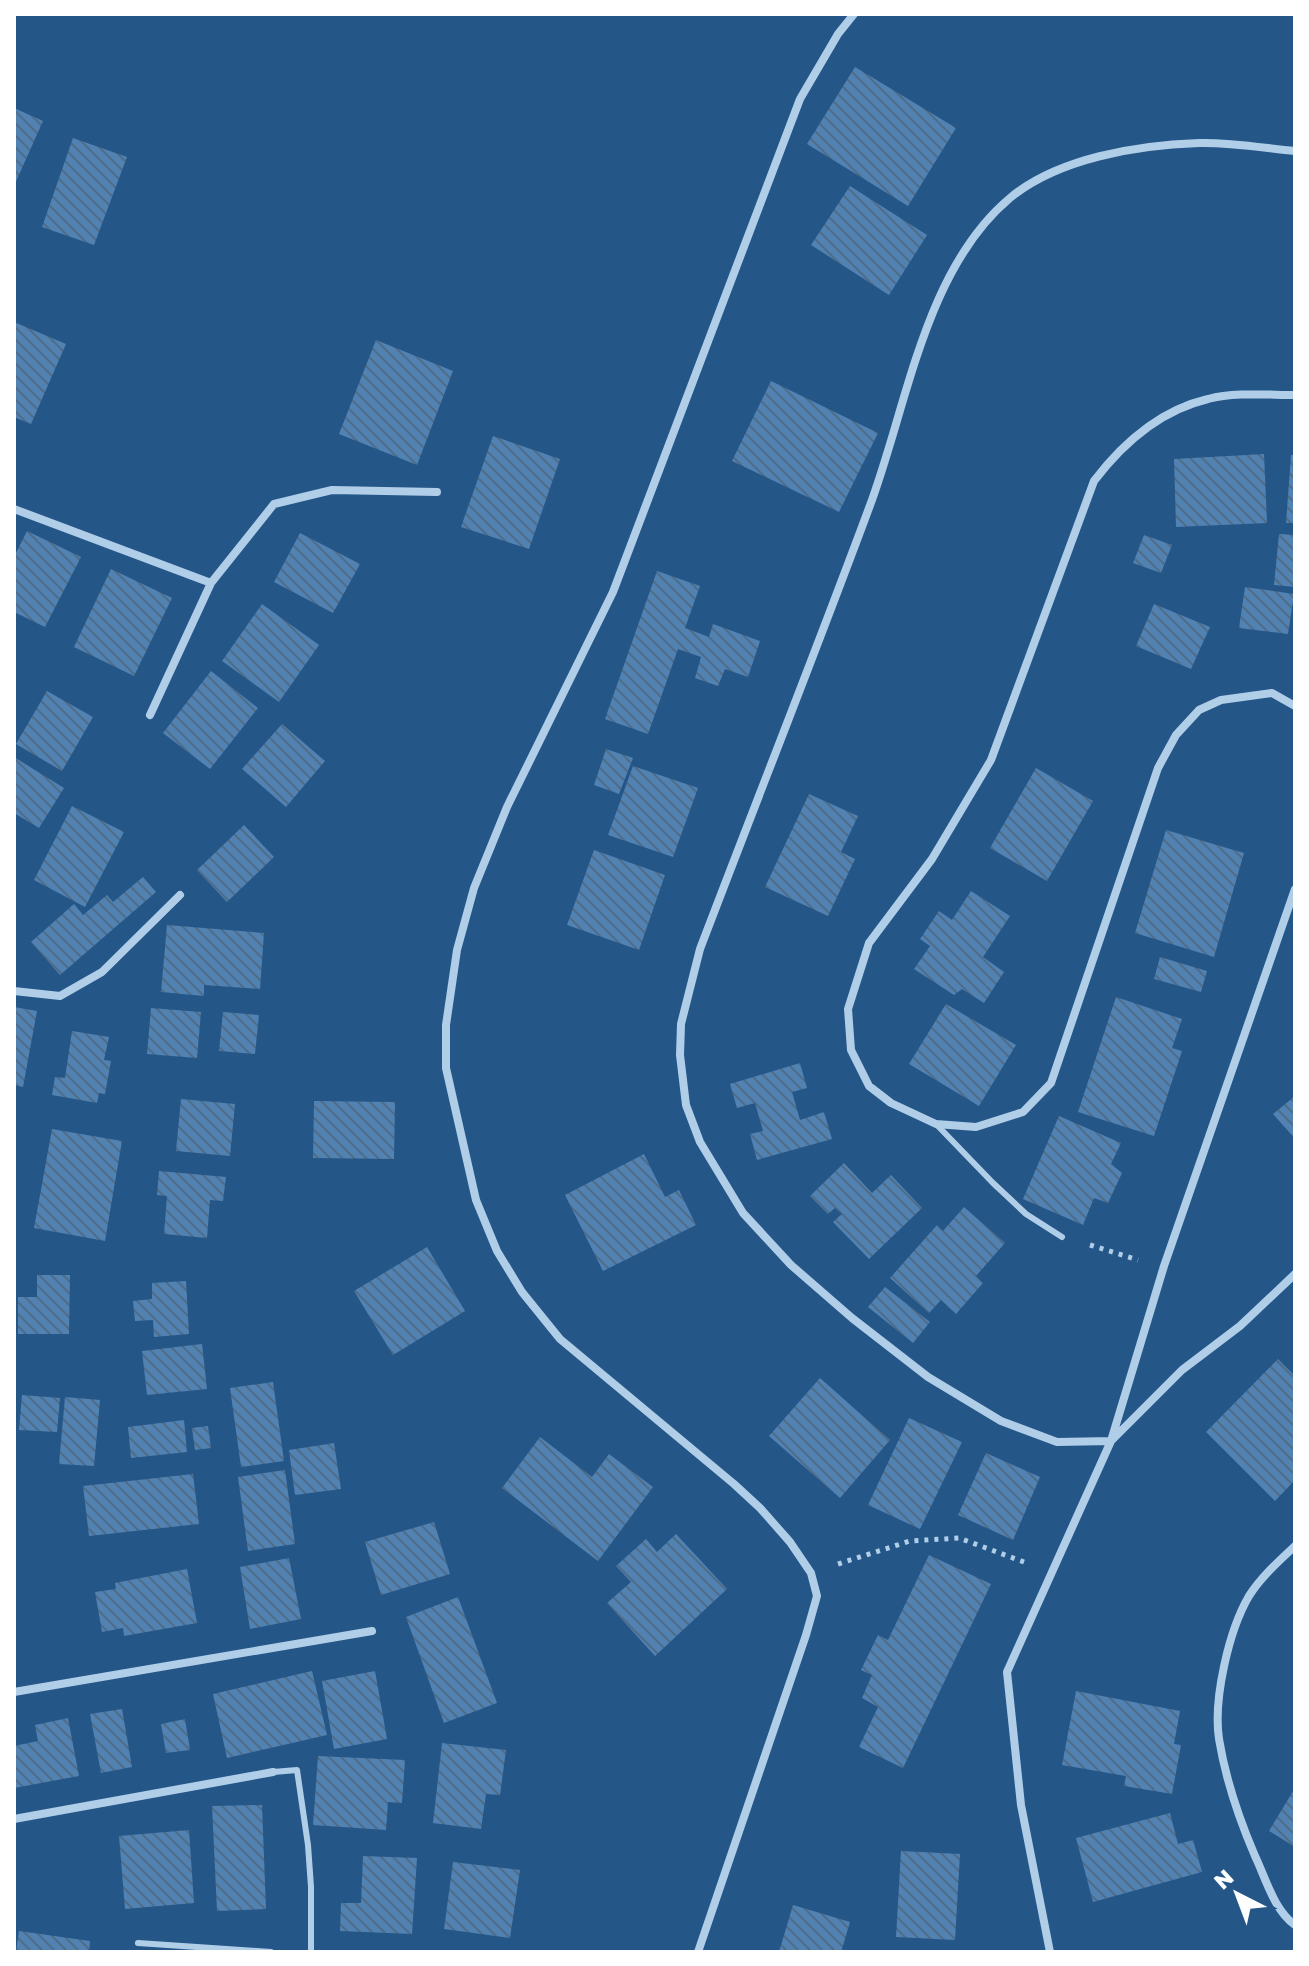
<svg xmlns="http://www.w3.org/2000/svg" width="1309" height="1966" viewBox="0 0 1309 1966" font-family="'Golos Text',sans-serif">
<defs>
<pattern id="building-back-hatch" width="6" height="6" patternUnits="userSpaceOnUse" patternTransform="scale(2)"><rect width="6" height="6" fill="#5182b2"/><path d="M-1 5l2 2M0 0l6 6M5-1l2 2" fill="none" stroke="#4f6c89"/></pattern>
</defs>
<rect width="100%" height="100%" fill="#255688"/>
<path fill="url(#building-back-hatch)" d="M 855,67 L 956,128 L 908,206 L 807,144 Z
M 14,108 L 43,121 L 14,186 Z
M 73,138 L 127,157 L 94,245 L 42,227 Z
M 850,186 L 927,235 L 889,295 L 811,245 Z
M 14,322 L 66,344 L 31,424 L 14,417 Z
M 376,340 L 453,371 L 417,465 L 339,434 Z
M 771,381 L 878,433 L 839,512 L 732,461 Z
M 493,436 L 560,459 L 529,549 L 461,527 Z
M 1264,454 L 1267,523 L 1176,527 L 1174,459 Z
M 1291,455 L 1295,455 L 1295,523 L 1286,523 Z
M 27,531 L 81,557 L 45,627 L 14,612 L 14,557 Z
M 300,533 L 360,564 L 333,613 L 274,582 Z
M 1279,534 L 1295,535 L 1295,587 L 1274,585 Z
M 1144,535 L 1172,545 L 1161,573 L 1133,563 Z
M 111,569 L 172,598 L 134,676 L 74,647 Z
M 657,571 L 700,586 L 685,628 L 709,637 L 713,624 L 760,641 L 748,677 L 725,669 L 718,686 L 695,678 L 701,657 L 678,649 L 648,734 L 605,719 Z
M 1245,587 L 1294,594 L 1288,634 L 1239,628 Z
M 262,604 L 319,645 L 279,702 L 222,661 Z
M 1154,604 L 1210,627 L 1191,669 L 1136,646 Z
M 211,671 L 258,708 L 210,769 L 163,733 Z
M 47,691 L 93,717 L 62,771 L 16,744 Z
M 282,724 L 325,761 L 286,807 L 242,769 Z
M 606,749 L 633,758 L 619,794 L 594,785 Z
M 14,757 L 64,788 L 39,828 L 14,813 Z
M 633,766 L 698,788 L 673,857 L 608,835 Z
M 1036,768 L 1093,801 L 1047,881 L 990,848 Z
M 809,794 L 858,816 L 841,852 L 855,859 L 828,916 L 765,887 Z
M 72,806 L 124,832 L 85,907 L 34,880 Z
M 244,825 L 274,857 L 227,902 L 197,870 Z
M 1166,830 L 1244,853 L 1214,957 L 1135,933 Z
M 594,850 L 665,875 L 639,950 L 567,925 Z
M 143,877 L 156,892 L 60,975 L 31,942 L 74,904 L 83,915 L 107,895 L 113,902 Z
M 971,891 L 1010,916 L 983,957 L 1004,972 L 984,1003 L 962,989 L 954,995 L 914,969 L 930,946 L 920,939 L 939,911 L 952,920 Z
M 167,925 L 264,933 L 260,989 L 204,985 L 204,996 L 161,992 Z
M 1160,957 L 1207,971 L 1201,992 L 1154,979 Z
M 1116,997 L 1182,1019 L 1172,1048 L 1182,1051 L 1154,1136 L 1078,1112 Z
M 946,1004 L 1016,1045 L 979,1106 L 909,1064 Z
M 14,1007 L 37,1011 L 23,1087 L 14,1085 Z
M 151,1008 L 201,1012 L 197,1058 L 147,1054 Z
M 223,1012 L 259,1015 L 255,1054 L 219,1051 Z
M 72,1031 L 109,1037 L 104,1060 L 111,1061 L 105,1094 L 99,1093 L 97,1103 L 52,1095 L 55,1077 L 65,1078 Z
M 800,1063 L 807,1088 L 792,1092 L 800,1120 L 824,1112 L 832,1139 L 757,1160 L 750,1134 L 763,1131 L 755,1103 L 737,1108 L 730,1084 Z
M 1295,1096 L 1295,1139 L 1273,1114 Z
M 181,1099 L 235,1104 L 230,1156 L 176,1151 Z
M 314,1101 L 395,1102 L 394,1159 L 313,1158 Z
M 1059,1116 L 1121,1143 L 1111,1164 L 1122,1173 L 1108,1203 L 1094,1198 L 1083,1225 L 1023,1199 Z
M 52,1129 L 122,1141 L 105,1241 L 34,1228 Z
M 644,1154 L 665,1197 L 679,1190 L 696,1225 L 603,1271 L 565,1195 Z
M 844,1163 L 872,1193 L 891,1175 L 922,1208 L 869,1259 L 833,1222 L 842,1214 L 835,1208 L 828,1214 L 810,1196 Z
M 159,1171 L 226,1177 L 223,1201 L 210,1200 L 207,1238 L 164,1234 L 167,1196 L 157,1195 Z
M 964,1207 L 1005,1243 L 976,1276 L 983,1283 L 956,1314 L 941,1300 L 929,1313 L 890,1278 L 937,1225 L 943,1231 Z
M 427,1247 L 465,1311 L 393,1355 L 354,1291 Z
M 37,1275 L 70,1275 L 69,1334 L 18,1334 L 18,1297 L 37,1297 Z
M 186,1281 L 189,1334 L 154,1337 L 153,1320 L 135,1321 L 133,1301 L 152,1299 L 152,1283 Z
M 885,1287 L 930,1322 L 913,1343 L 868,1307 Z
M 202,1344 L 207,1389 L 147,1395 L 142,1351 Z
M 1278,1359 L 1295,1376 L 1295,1480 L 1275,1501 L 1206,1432 Z
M 820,1378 L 890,1440 L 840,1498 L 769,1436 Z
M 273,1382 L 284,1461 L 241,1467 L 230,1388 Z
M 22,1395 L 60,1398 L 57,1432 L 19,1430 Z
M 65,1397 L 100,1400 L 94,1466 L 59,1464 Z
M 909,1418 L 962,1442 L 920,1529 L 868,1505 Z
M 184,1420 L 187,1452 L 131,1458 L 128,1427 Z
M 208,1426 L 211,1448 L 195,1450 L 192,1428 Z
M 540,1437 L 592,1477 L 609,1454 L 653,1487 L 598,1561 L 502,1488 Z
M 334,1443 L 341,1489 L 295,1495 L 289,1450 Z
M 986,1453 L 1040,1477 L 1013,1540 L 958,1515 Z
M 285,1470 L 295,1544 L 248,1551 L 238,1477 Z
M 193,1474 L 199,1524 L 89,1536 L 83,1486 Z
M 434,1522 L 450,1574 L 381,1595 L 365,1542 Z
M 676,1534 L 727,1589 L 655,1656 L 607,1603 L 631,1582 L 616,1566 L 646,1539 L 657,1552 Z
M 929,1555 L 991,1584 L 903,1768 L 859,1747 L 878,1707 L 862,1698 L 872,1675 L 861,1670 L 878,1635 L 888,1640 Z
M 289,1558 L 301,1619 L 250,1629 L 240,1567 Z
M 187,1569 L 197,1623 L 124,1636 L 123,1628 L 102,1632 L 95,1592 L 116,1589 L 115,1583 Z
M 458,1597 L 497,1703 L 444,1723 L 406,1617 Z
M 312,1671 L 327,1735 L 227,1758 L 213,1694 Z
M 375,1671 L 387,1739 L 334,1749 L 322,1681 Z
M 1076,1691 L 1180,1711 L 1174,1744 L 1181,1745 L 1172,1794 L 1124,1786 L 1126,1776 L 1062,1765 Z
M 122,1709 L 132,1767 L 101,1773 L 90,1714 Z
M 68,1718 L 79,1776 L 14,1788 L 14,1746 L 38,1741 L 35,1725 Z
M 185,1719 L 190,1750 L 166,1753 L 161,1724 Z
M 442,1743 L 506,1750 L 500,1795 L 486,1794 L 481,1829 L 433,1823 Z
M 318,1756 L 405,1760 L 402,1803 L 388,1802 L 386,1830 L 313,1825 Z
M 1295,1788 L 1295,1847 L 1269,1831 Z
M 262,1805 L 266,1909 L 217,1911 L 212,1806 Z
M 1170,1813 L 1178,1844 L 1193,1840 L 1202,1872 L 1093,1902 L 1076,1838 Z
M 189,1830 L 194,1903 L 125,1909 L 119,1836 Z
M 901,1851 L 960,1854 L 955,1940 L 896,1937 Z
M 363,1856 L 417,1858 L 412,1934 L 340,1931 L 341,1903 L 361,1903 Z
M 453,1862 L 520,1870 L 510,1938 L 444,1929 Z
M 793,1905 L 850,1922 L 841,1952 L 779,1952 Z
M 19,1931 L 90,1941 L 89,1952 L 16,1952 Z"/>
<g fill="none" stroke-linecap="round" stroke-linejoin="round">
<path stroke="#b1cee9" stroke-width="5" stroke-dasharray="4 6" stroke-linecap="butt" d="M 1090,1245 L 1138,1260
M 838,1564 L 910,1541 L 959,1538 L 1024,1562"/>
<path stroke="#b1cee9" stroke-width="6" d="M 936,1124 L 993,1183 L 1026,1214 L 1062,1237
M 273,1772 L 297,1770 L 308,1845 L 311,1887 L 311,1952
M 138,1943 L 271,1952"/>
<path stroke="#b1cee9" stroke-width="8" d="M 1295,151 C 1264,148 1229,142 1199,143 C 1138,145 1058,158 1010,198 C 924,270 907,408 869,508 C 814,656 756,802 700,949 L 681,1024 L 680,1055 L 686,1105 L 700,1142 L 743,1213 L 791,1265 L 852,1318 L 928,1377 L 1001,1421 L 1057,1442 L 1111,1441 L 1182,1370 L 1240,1326 L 1295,1274
M 1295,395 C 1267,395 1235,392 1208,399 C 1161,410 1123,443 1094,481 L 991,760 L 932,859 L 869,943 L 848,1009 L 851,1050 L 869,1086 L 891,1103 L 936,1124 L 976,1127 L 1023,1112 L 1051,1083 L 1158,768 L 1176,735 L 1199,710 L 1221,700 L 1272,693 L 1295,706
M 14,509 L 211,583 L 274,504 L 332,490 L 437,492
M 150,715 L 211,583
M 14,991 L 60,996 L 102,972 L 180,895
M 1295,1546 C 1279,1561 1261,1577 1249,1596 C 1229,1630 1213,1699 1219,1739 C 1225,1776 1240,1821 1255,1856 C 1266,1879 1274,1910 1295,1925
M 14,1692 L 372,1631
M 14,1819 L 273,1772
M 698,1952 L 806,1635 L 817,1596 L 811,1573 L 790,1542 L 760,1508 L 734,1484 L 560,1339 L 522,1292 L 497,1251 L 476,1200 L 446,1068 L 446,1025 L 457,950 L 474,888 L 507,807 L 613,592 L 800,99 L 838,34 L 854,14
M 1050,1952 L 1021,1805 L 1007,1672 L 1111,1441 L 1164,1266 L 1295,889"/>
</g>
<rect width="1309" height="1966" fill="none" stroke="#ffffff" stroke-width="32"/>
<g transform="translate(1237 1894) rotate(318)" stroke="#255688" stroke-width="6" paint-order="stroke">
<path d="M0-6L14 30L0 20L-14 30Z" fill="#ffffff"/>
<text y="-12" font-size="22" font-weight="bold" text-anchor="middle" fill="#ffffff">N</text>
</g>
</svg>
